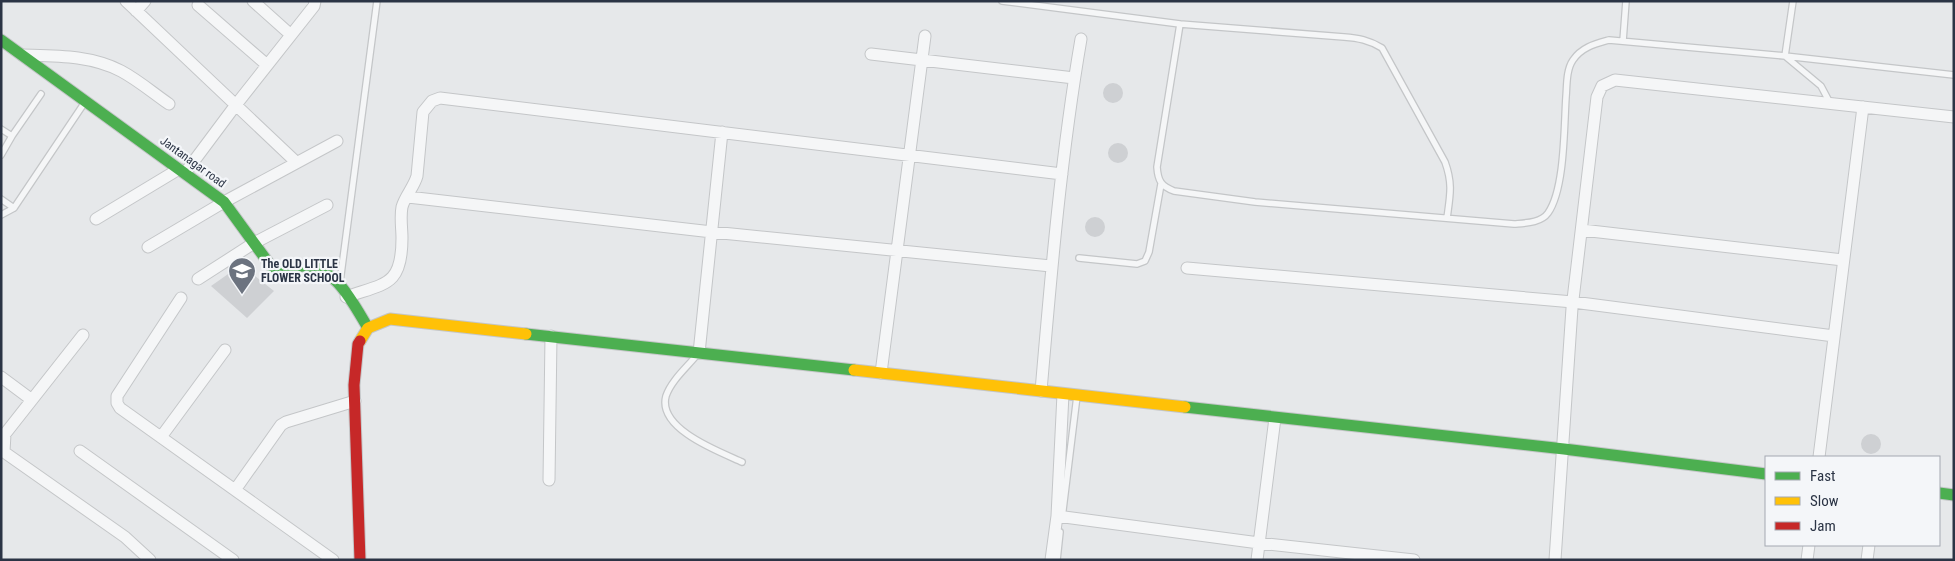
<svg xmlns="http://www.w3.org/2000/svg" width="1955" height="561" viewBox="0 0 1955 561" font-family="'Roboto Condensed',sans-serif">
<rect width="100%" height="100%" fill="#e6e8ea"/>
<path fill="#ced0d3" d="M1103 93a10 10 0 1 1 20 0a10 10 0 1 1-20 0Z
M1108 153a10 10 0 1 1 20 0a10 10 0 1 1-20 0Z
M1085 227a10 10 0 1 1 20 0a10 10 0 1 1-20 0Z
M 241,265 L 274,291 L 247,318 L 211,286 Z
M1861 444a10 10 0 1 1 20 0a10 10 0 1 1-20 0Z"/>
<g fill="none" stroke-linecap="round" stroke-linejoin="round">
<g stroke="#c4c6c8" stroke-width="8">
<path id="lane" d="M 1002,1 L 1180,24 L 1344,37 C 1358,38 1369,40 1382,48 L 1445,162 C 1453,184 1450,196 1447,218
M 1180,24 L 1157,167 C 1158,181 1161,186 1174,191 L 1255,202 L 1514,224 C 1525,223 1541,223 1548,213 C 1565,189 1564,126 1566,97 C 1567,86 1566,70 1573,60 C 1582,47 1595,44 1609,40 L 1785,56 L 1954,75
M 1623,41 L 1626,1
M 1785,56 L 1821,86 L 1830,103
M 1785,56 L 1793,1
M 1,129 L 12,136 L 41,94
M 1,155 L 12,136
M 1,199 L 14,208 L 85,102
M 1,215 L 14,208
M 1079,258 L 1137,264 L 1145,261 L 1149,252 L 1161,184
M 340,282 L 377,1
M 696,356 C 686,368 671,381 666,396 C 657,429 720,452 742,462
M 1062,518 L 1077,396
M 1057,560 L 1060,532"/>
</g>
<g stroke="#c4c6c8" stroke-width="13">
<path id="street" d="M 126,1 L 296,162
M 253,1 L 291,35
M 198,5 L 267,65
M 136,11 L 145,1
M 871,54 L 1074,78
M 22,55 C 56,56 90,55 121,71 C 138,80 153,93 169,104
M 185,173 L 235,106 L 314,6 L 315,1
M 408,197 L 712,232 L 1051,266
M 96,219 L 179,169
M 1582,230 L 1843,260
M 148,247 L 224,202 L 337,141
M 1187,268 L 1573,302 L 1834,336
M 198,279 L 254,243 L 327,205
M 346,297 C 386,283 402,286 402,238 C 402,229 400,217 402,207 C 405,196 414,187 417,176 L 423,112 L 432,101 L 440,98 L 1062,174
M 181,298 L 117,396 L 117,403 L 120,408 L 333,560
M 83,335 L 5,434 L 4,452 L 125,537 L 150,560
M 699,353 L 722,132
M 881,373 L 925,36
M 1,377 L 32,400
M 1041,391 C 1051,274 1061,155 1081,39
M 161,437 L 225,350
M 80,451 L 233,560
M 1819,457 L 1863,107
M 549,480 L 551,336
M 235,490 L 281,425 L 286,422 L 355,401
M 1057,516 L 1259,543 L 1414,560
M 1051,560 L 1057,516 L 1063,394
M 1257,560 L 1275,418
M 1555,560 L 1572,308 L 1597,97 L 1602,86 L 1615,80 L 1954,117
M 1807,560 L 1809,545
M 1867,560 L 1869,545"/>
</g>
<g stroke="#c4c6c8" stroke-width="13">
<path id="fast" d="M 1,40 L 224,202 L 270,265 C 281,272 292,266 304,266 C 335,265 354,305 368,328
M 526,334 L 854,370
M 1185,407 L 1564,449 L 1766,474
M 1939,493 L 1954,495"/>
</g>
<g stroke="#c4c6c8" stroke-width="13">
<path id="slow" d="M 360,341 L 368,328 L 390,319 L 526,334
M 854,370 L 1185,407"/>
</g>
<g stroke="#c4c6c8" stroke-width="13">
<path id="jam" d="M 360,341 L 358,344 L 354,385 L 360,560"/>
</g>
<use href="#lane" stroke="#f5f6f7" stroke-width="5.5"/>
<use href="#street" stroke="#f5f6f7" stroke-width="11"/>
<use href="#fast" stroke="#4caf50" stroke-width="11"/>
<use href="#slow" stroke="#ffc107" stroke-width="11"/>
<use href="#jam" stroke="#c62828" stroke-width="11"/>
</g>
<defs>
<g id="school-pin" transform="scale(1.4375)"><path d="M0 17L-7.5 6A9.5 9.5 0 1 1 7.5 6Z" fill="#6c737f" stroke="#f4f6f9"/><path d="M0-5L7-2L0 1L-7-2ZM-4 1L0 2.5L4 1V4Q0 6-4 4Z" fill="#fff"/></g>
</defs>
<g fill-rule="evenodd">
<use href="#school-pin" x="242" y="271"/>
</g>
<g text-anchor="middle" stroke-width="4.5" stroke-linejoin="round" paint-order="stroke">
<g font-size="12" fill="#2b3445" stroke="#f4f6f9">
<text transform="translate(193 162) rotate(36)" y="4">Jantanagar road</text>
</g>
<g font-size="12" font-weight="bold" fill="#2b3445" stroke="#f4f6f9" text-anchor="start">
<text x="261" y="268">The OLD LITTLE<tspan x="261" dy="14">FLOWER SCHOOL</tspan></text>
</g>
</g>
<rect width="1955" height="561" fill="none" stroke="#2b3445" stroke-width="5"/>
<rect x="1765" y="456" width="175" height="90" fill="#f4f6f9" stroke="#a4a8b1"/>
<rect x="1775" y="472" width="25" height="8" fill="#4caf50" stroke="#a4a8b1"/>
<text x="1810" y="481" font-size="15" fill="#2b3445">Fast</text>
<rect x="1775" y="497" width="25" height="8" fill="#ffc107" stroke="#a4a8b1"/>
<text x="1810" y="506" font-size="15" fill="#2b3445">Slow</text>
<rect x="1775" y="522" width="25" height="8" fill="#c62828" stroke="#a4a8b1"/>
<text x="1810" y="531" font-size="15" fill="#2b3445">Jam</text>
</svg>
